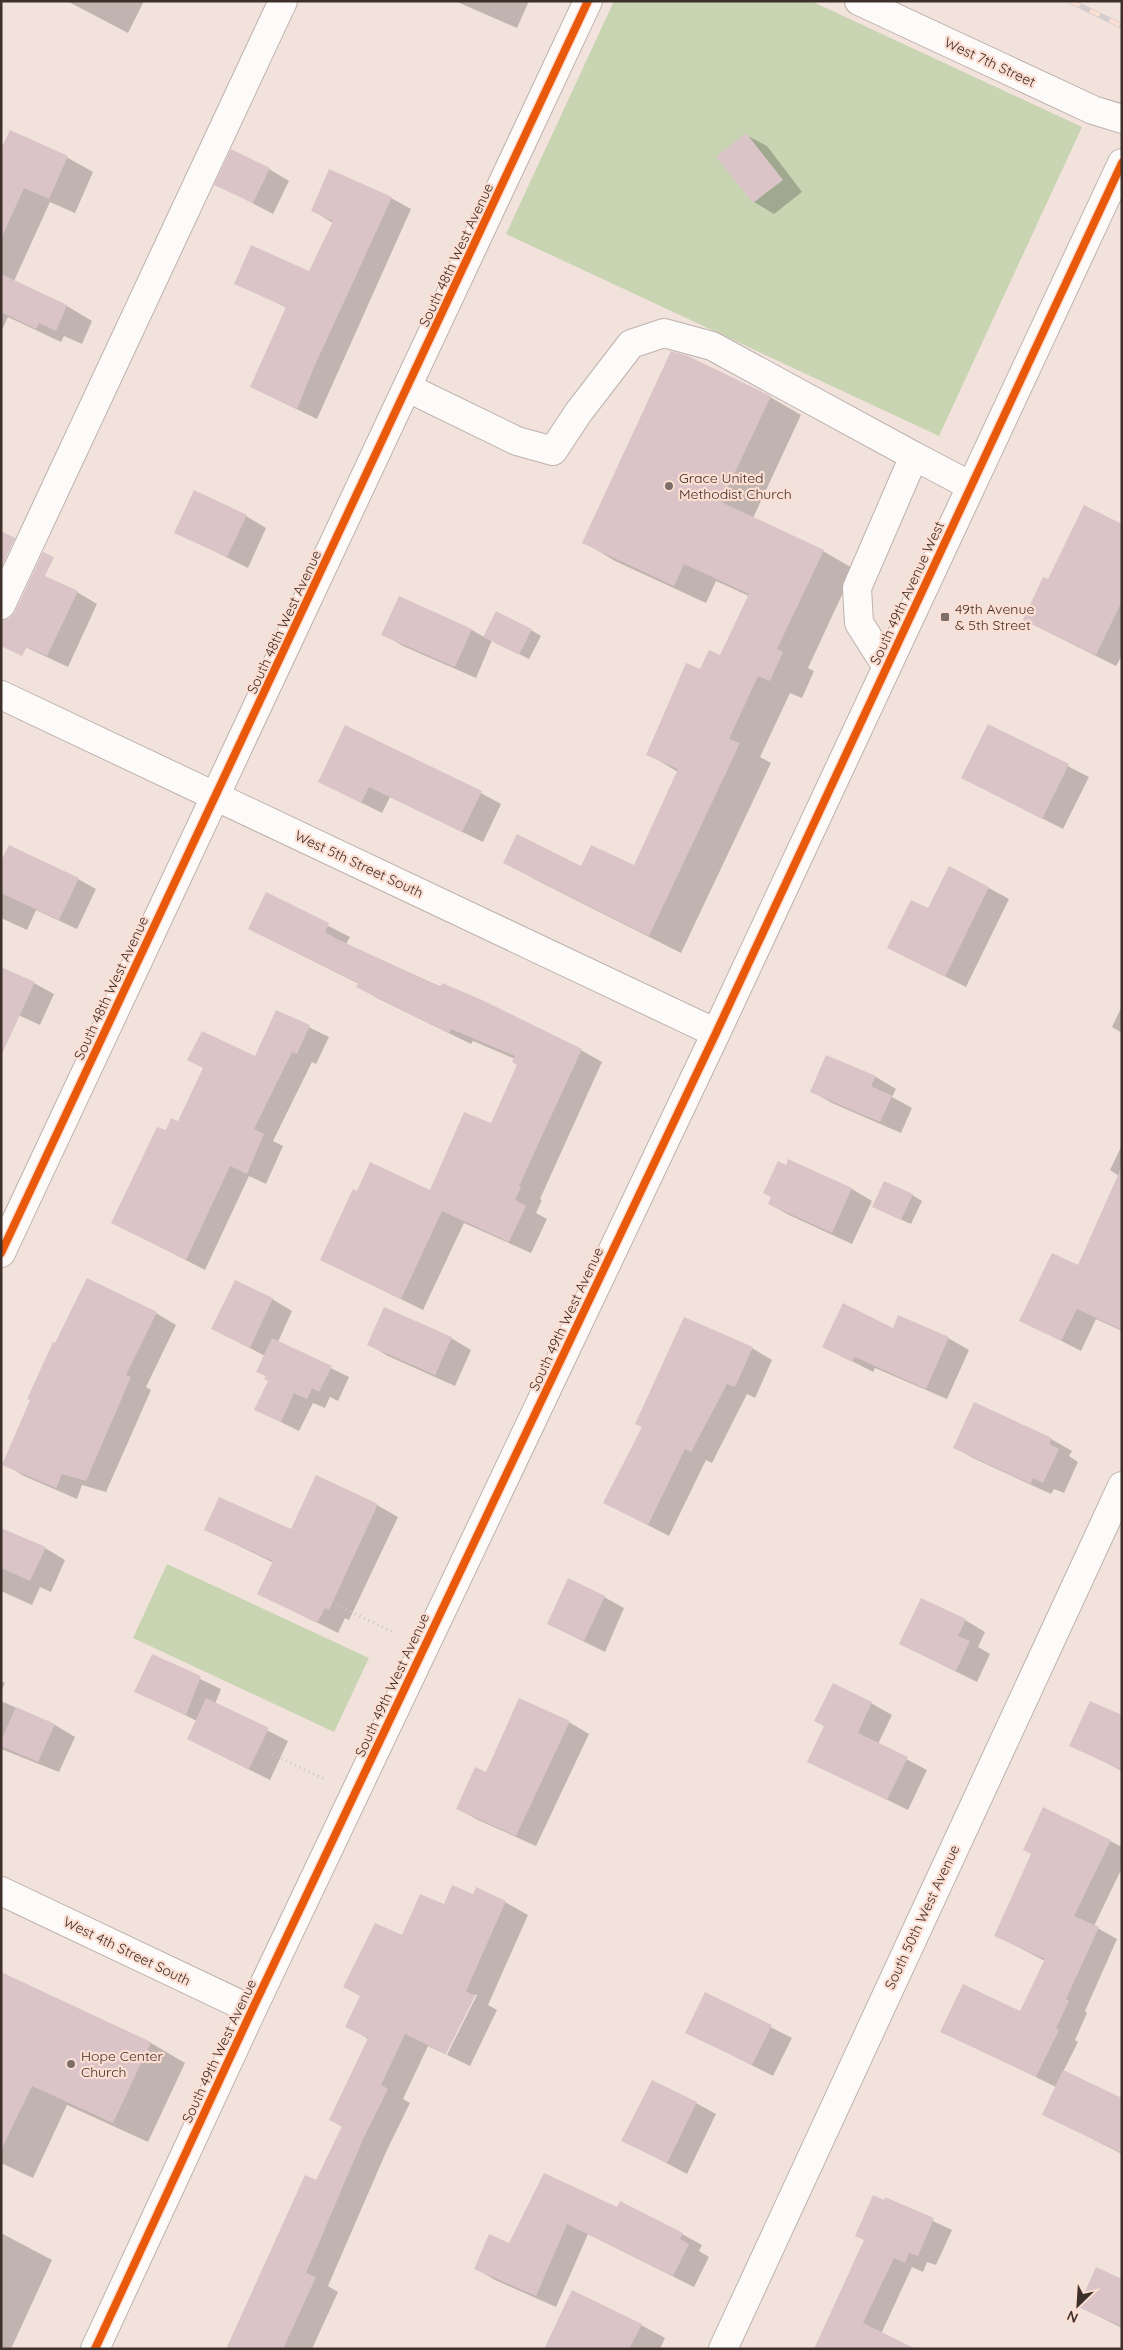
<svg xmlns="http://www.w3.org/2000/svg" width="1123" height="2350" viewBox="0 0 1123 2350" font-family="Quicksand,sans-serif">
<rect width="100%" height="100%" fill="#f2e2dc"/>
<path fill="#c9d4b3" d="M 614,1 L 811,1 L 1082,127 L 939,436 L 506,234 Z
M 167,1564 L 369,1658 L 334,1732 L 133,1638 Z"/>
<path fill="#0003" d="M 67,1 L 144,1 L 128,33 Z
M 455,1 L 529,1 L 517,28 Z
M 10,131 L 68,158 L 93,172 L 75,213 L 50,202 L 14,281 L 67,306 L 92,321 L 82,344 L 64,336 L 61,342 L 8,317 L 1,332 L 1,152 Z
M 746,135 L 767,146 L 802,192 L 774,214 L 754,202 Z
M 269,169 L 289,181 L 273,214 L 216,184 Z
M 391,198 L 411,209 L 317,419 L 251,387 L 287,308 L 236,283 L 310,272 L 333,223 L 312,210 Z
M 770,397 L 801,415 L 753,518 L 823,551 L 854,569 L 808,668 L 814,671 L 802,698 L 790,693 L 760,757 L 771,763 L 681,953 L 536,880 L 505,862 L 582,867 L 635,867 L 678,772 L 648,754 L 700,671 L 721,657 L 749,596 L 716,581 L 706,603 L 615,561 L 584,542 Z
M 246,516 L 266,528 L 248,568 L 176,532 Z
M 1122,526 L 1122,655 L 1116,666 L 1024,620 L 1049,581 Z
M 77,592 L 97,604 L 68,667 L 21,645 L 8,620 L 16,612 Z
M 472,630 L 484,637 L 531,630 L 541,636 L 529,659 L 492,640 L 476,678 L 403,646 L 383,634 Z
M 989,726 L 1089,777 L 1063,829 L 963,778 Z
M 320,782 L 481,793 L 501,804 L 483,842 L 390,797 L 382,813 Z
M 1,864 L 78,879 L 96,889 L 77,929 L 36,910 L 27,930 L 1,918 Z
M 989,888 L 1009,899 L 966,987 L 889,948 L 929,910 Z
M 266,894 L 350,937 L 346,944 L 581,1050 L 602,1062 L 540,1199 L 542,1200 L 536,1213 L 547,1219 L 531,1253 L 464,1223 L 423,1310 L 321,1260 L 430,1191 L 492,1124 L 519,1064 L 515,1059 L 473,1041 L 471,1044 L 379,999 L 358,987 L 359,984 L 249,929 Z
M 34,983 L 54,994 L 40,1025 L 1,1007 Z
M 1122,1006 L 1122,1033 L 1112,1027 Z
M 276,1011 L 329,1037 L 316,1064 L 312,1062 L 273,1141 L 283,1146 L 266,1184 L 249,1176 L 205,1270 L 112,1222 L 166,1132 L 255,1058 Z
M 827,1056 L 876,1077 L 896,1089 L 892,1097 L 912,1108 L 901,1133 L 832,1103 L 811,1091 Z
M 1121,1147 L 1122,1331 L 1096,1319 L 1081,1351 L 1021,1320 L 1079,1267 L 1119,1176 L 1110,1170 Z
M 789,1161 L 852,1189 L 872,1201 L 852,1244 L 789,1215 L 769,1204 Z
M 912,1195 L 922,1201 L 911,1224 L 884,1212 Z
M 272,1299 L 292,1311 L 278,1342 L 349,1377 L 338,1401 L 330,1397 L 325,1408 L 313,1403 L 299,1431 L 256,1410 L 269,1381 L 265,1356 L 213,1329 Z
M 156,1313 L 176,1325 L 146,1387 L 151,1390 L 106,1492 L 82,1485 L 77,1499 L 24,1476 L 4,1464 Z
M 899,1317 L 948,1338 L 969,1350 L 947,1399 L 875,1368 L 873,1372 L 823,1346 L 893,1329 Z
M 451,1338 L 471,1350 L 455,1386 L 388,1356 L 368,1344 Z
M 752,1348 L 772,1360 L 755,1398 L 747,1394 L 712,1463 L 706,1460 L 669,1536 L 605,1503 Z
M 1051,1439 L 1072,1451 L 1069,1456 L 1078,1462 L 1064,1493 L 1054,1489 L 1051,1494 L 975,1459 L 955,1448 Z
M 377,1505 L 398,1517 L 349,1620 L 345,1618 L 338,1633 L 259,1593 L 274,1563 L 206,1530 L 292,1531 Z
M 1,1529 L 45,1548 L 65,1560 L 51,1592 L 40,1587 L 32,1605 L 1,1591 Z
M 604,1597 L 624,1608 L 605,1652 L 548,1624 Z
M 965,1620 L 985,1632 L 978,1647 L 990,1654 L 977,1682 L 900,1644 Z
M 152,1656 L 221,1689 L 215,1704 L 288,1741 L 270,1780 L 188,1739 L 197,1721 L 136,1691 Z
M 1,1681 L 5,1683 L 1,1691 Z
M 1,1701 L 55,1725 L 75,1737 L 59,1772 L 1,1749 Z
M 871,1703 L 892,1715 L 878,1744 L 927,1770 L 908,1810 L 808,1761 Z
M 1122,1717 L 1122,1771 L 1071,1745 Z
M 569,1722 L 589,1734 L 536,1846 L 478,1820 L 458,1809 Z
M 1110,1841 L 1122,1847 L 1122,1868 L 1094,1926 L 1117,1939 L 1085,2011 L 1087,2013 L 1075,2040 L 1078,2042 L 1063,2072 L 1122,2100 L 1122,2154 L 1043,2114 L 1056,2087 L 942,2031 L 1021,2013 L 1045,1961 L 995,1935 Z
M 473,1896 L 505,1902 L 528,1915 L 488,2005 L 497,2010 L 470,2066 L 447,2055 L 477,1995 L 474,1995 L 445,2054 L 428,2046 L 403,2099 L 410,2103 L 387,2150 L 328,2286 L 338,2292 L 312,2349 L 227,2349 L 305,2177 L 316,2181 L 343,2127 L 330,2120 L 368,2039 L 347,2026 L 403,1937 L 444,1906 Z
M 1,1973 L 151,2043 L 185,2063 L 148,2142 L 67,2105 L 33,2178 L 1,2163 Z
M 706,1994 L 792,2038 L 773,2076 L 687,2032 Z
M 696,2103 L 716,2114 L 687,2174 L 623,2140 Z
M 544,2174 L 618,2209 L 682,2234 L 702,2245 L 699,2251 L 709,2257 L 694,2287 L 588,2234 L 556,2307 L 495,2280 L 475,2268 L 509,2245 Z
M 886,2199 L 952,2230 L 936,2265 L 927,2262 L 923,2272 L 912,2267 L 881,2334 L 815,2349 Z
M 1,2233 L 52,2260 L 11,2349 L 1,2349 Z
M 1122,2280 L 1122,2328 L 1080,2307 Z
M 641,2325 L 665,2338 L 660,2349 L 561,2349 Z"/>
<path fill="#dac4c8" d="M 10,130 L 68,156 L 49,199 L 24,188 L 1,239 L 1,149 Z
M 746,133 L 783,180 L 753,203 L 716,157 Z
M 231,149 L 270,168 L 253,203 L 214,185 Z
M 329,169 L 392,197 L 315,365 L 297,409 L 250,387 L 286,307 L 234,284 L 251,245 L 309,271 L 333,221 L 311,211 Z
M 1,274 L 67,305 L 56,331 L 39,323 L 36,329 L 1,312 Z
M 671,351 L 688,356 L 771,396 L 721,502 L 824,550 L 777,649 L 783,652 L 770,681 L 758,676 L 729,739 L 740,743 L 649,936 L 503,863 L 517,834 L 581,866 L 591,845 L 634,865 L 678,769 L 646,755 L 686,663 L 700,669 L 709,650 L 720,655 L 749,594 L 684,564 L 674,586 L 582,543 Z
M 194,490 L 247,515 L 227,557 L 174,533 Z
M 1084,505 L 1122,524 L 1122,601 L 1096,655 L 1023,620 L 1043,577 L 1048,579 Z
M 1,531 L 15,538 L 1,568 Z
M 43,552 L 54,557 L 45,576 L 78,591 L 47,656 L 27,647 L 22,656 L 1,646 L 1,620 L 10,618 L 15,612 Z
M 399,596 L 472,629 L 455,667 L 381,635 Z
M 496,611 L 532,629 L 519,655 L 483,637 Z
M 988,724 L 1069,764 L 1042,819 L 961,778 Z
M 345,725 L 482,791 L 462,832 L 369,787 L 361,803 L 318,782 Z
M 9,845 L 79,878 L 59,920 L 1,893 L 1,861 Z
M 949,866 L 989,887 L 945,977 L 887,948 L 911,900 L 928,908 Z
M 266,892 L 329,923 L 325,932 L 335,938 L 440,987 L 442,983 L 482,1000 L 582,1049 L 519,1186 L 521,1187 L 515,1200 L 526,1206 L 509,1242 L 442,1211 L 401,1299 L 320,1260 L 353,1189 L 357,1191 L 370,1162 L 430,1190 L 464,1112 L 491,1123 L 517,1065 L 512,1062 L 515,1056 L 451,1029 L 449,1033 L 356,987 L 358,983 L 248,929 Z
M 1,967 L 35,982 L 1,1056 Z
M 276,1010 L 310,1025 L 297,1054 L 292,1052 L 254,1129 L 264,1134 L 247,1174 L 230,1166 L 186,1260 L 111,1223 L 157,1127 L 166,1130 L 171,1118 L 178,1121 L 203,1068 L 187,1060 L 202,1031 L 255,1056 Z
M 826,1055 L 876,1076 L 871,1086 L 892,1096 L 880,1122 L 810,1092 Z
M 788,1159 L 852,1188 L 832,1233 L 768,1204 L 771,1197 L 763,1193 L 778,1161 L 786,1165 Z
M 1122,1166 L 1122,1330 L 1077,1309 L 1061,1341 L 1019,1321 L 1052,1253 L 1078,1265 Z
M 884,1181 L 913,1194 L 901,1220 L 872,1207 Z
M 87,1278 L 157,1312 L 126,1375 L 131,1377 L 86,1481 L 62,1474 L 56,1488 L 2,1465 L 30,1400 L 27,1399 L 53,1342 L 55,1343 Z
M 235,1280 L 273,1298 L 250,1348 L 211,1329 Z
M 843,1303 L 893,1328 L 898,1315 L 949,1337 L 926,1389 L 855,1357 L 852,1362 L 822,1347 Z
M 384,1307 L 452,1337 L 435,1375 L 367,1345 Z
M 684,1317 L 753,1347 L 735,1387 L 727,1384 L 691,1452 L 685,1449 L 648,1525 L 603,1503 L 642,1427 L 635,1424 Z
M 272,1338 L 332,1366 L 319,1392 L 312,1388 L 307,1399 L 294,1393 L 281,1422 L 254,1410 L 268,1381 L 264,1379 L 266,1376 L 256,1372 Z
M 974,1402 L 1052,1438 L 1049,1444 L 1059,1449 L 1043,1483 L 1033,1478 L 1031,1484 L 953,1448 Z
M 316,1475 L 378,1504 L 329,1610 L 325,1608 L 317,1623 L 257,1594 L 273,1561 L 204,1530 L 219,1497 L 291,1529 Z
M 1,1528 L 46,1547 L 30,1581 L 1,1568 Z
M 568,1578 L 605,1596 L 584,1641 L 547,1624 Z
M 921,1598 L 966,1619 L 958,1636 L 970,1641 L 956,1671 L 899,1644 Z
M 152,1654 L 201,1676 L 186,1715 L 134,1692 Z
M 833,1683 L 872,1702 L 858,1733 L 908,1757 L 887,1800 L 807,1762 L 824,1726 L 814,1721 Z
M 206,1698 L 269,1728 L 249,1769 L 187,1739 Z
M 519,1698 L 570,1721 L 516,1836 L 456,1809 L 475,1767 L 486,1772 Z
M 1090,1701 L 1122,1715 L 1122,1770 L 1069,1746 Z
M 16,1707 L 55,1724 L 38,1762 L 1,1746 L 1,1741 Z
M 1043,1807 L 1111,1840 L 1074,1916 L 1099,1927 L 1066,1999 L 1069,2001 L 1056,2028 L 1059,2030 L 1036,2077 L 940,2032 L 963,1984 L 1020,2011 L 1045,1959 L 994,1936 L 1031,1854 L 1023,1850 Z
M 452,1885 L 473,1894 L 476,1887 L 506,1901 L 466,1991 L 475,1996 L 446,2054 L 405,2034 L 381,2085 L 388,2089 L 364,2137 L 306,2273 L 316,2277 L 283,2349 L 226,2349 L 305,2175 L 316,2180 L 342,2126 L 329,2120 L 368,2038 L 345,2027 L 360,1996 L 343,1987 L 375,1923 L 402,1935 L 420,1894 L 444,1904 Z
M 1,1972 L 151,2042 L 113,2123 L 32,2086 L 1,2150 Z
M 705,1992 L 772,2025 L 752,2065 L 685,2033 Z
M 1063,2070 L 1122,2098 L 1122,2153 L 1042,2115 Z
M 652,2080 L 697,2102 L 667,2163 L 621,2141 Z
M 544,2173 L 617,2207 L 620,2201 L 683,2233 L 680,2239 L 689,2244 L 673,2276 L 567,2224 L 536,2296 L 474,2269 L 489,2234 L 509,2243 Z
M 873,2195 L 884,2200 L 885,2197 L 934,2218 L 918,2256 L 909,2253 L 905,2263 L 894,2258 L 863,2323 L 916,2349 L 814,2349 L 864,2240 L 855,2236 Z
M 1096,2267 L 1122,2279 L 1122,2326 L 1078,2307 Z
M 572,2290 L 642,2324 L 629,2349 L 544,2349 Z"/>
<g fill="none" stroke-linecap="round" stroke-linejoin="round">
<g stroke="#beb1ac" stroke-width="30">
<path id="minor" d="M 859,1 L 1093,110 L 1122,119
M 408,388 L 517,441 L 553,451 L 578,413 L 631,344 L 664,333 L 712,346 L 914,456 L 857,588 L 859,623 L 887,667
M 914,456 L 971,486
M 1,605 L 283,1
M 1,695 L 716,1033
M 1,1253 L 588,1
M 1,1891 L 252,2010
M 95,2349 L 252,2010 L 716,1033 L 1122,163
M 723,2349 L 1122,1486"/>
</g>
<path stroke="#cac4c2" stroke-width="3" stroke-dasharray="1 4" stroke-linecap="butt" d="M 337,1605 L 395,1633
M 268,1752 L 326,1780"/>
<use href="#minor" stroke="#fdfbfa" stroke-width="28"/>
<g stroke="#d3cecd" stroke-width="5.5">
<path id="rail" d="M 1070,1 L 1122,26"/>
</g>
<use href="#rail" stroke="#fcdfd2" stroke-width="4" stroke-dasharray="11" stroke-linecap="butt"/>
<g stroke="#fcdfd2" stroke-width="11">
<path id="cycleway" d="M 1,1253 L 588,1
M 95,2349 L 252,2010 L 716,1033 L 1122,163"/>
</g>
<use href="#cycleway" stroke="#e8590c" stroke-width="8"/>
</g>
<g fill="#7c6e68" stroke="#fcdfd2" stroke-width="2">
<circle cx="669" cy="486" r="5"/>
<rect x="940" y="612" width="10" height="10" rx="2.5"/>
<circle cx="71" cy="2064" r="5"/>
</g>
<g text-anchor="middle" stroke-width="4.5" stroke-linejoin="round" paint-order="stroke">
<g font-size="14" fill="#3d2f29" stroke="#fcdfd2">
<text transform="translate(990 62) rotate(25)" y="5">West 7th Street</text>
<text transform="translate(456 255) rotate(-65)" y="5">South 48th West Avenue</text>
<text transform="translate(907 593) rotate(-65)" y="5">South 49th Avenue West</text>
<text transform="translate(284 622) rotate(-65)" y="5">South 48th West Avenue</text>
<text transform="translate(359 864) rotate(25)" y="5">West 5th Street South</text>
<text transform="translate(111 988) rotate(-65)" y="5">South 48th West Avenue</text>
<text transform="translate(566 1319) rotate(-65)" y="5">South 49th West Avenue</text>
<text transform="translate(392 1685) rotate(-65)" y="5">South 49th West Avenue</text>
<text transform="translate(922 1917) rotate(-65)" y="5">South 50th West Avenue</text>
<text transform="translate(127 1951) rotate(26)" y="5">West 4th Street South</text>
<text transform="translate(219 2051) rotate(-65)" y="5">South 49th West Avenue</text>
</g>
<g font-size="14" fill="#3d2f29" stroke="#fcdfd2" text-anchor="start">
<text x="679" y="483">Grace United<tspan x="679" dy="16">Methodist Church</tspan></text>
<text x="955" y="614">49th Avenue<tspan x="955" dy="16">&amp; 5th Street</tspan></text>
<text x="81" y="2061">Hope Center<tspan x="81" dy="16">Church</tspan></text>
</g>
</g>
<rect width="1123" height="2350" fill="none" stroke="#3d2f29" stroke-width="5"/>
<g transform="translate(1078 2305) rotate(205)" stroke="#fcdfd2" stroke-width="4" paint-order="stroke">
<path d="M0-4L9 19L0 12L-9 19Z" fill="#3d2f29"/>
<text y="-8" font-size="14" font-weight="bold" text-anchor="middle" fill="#3d2f29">N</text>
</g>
</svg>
